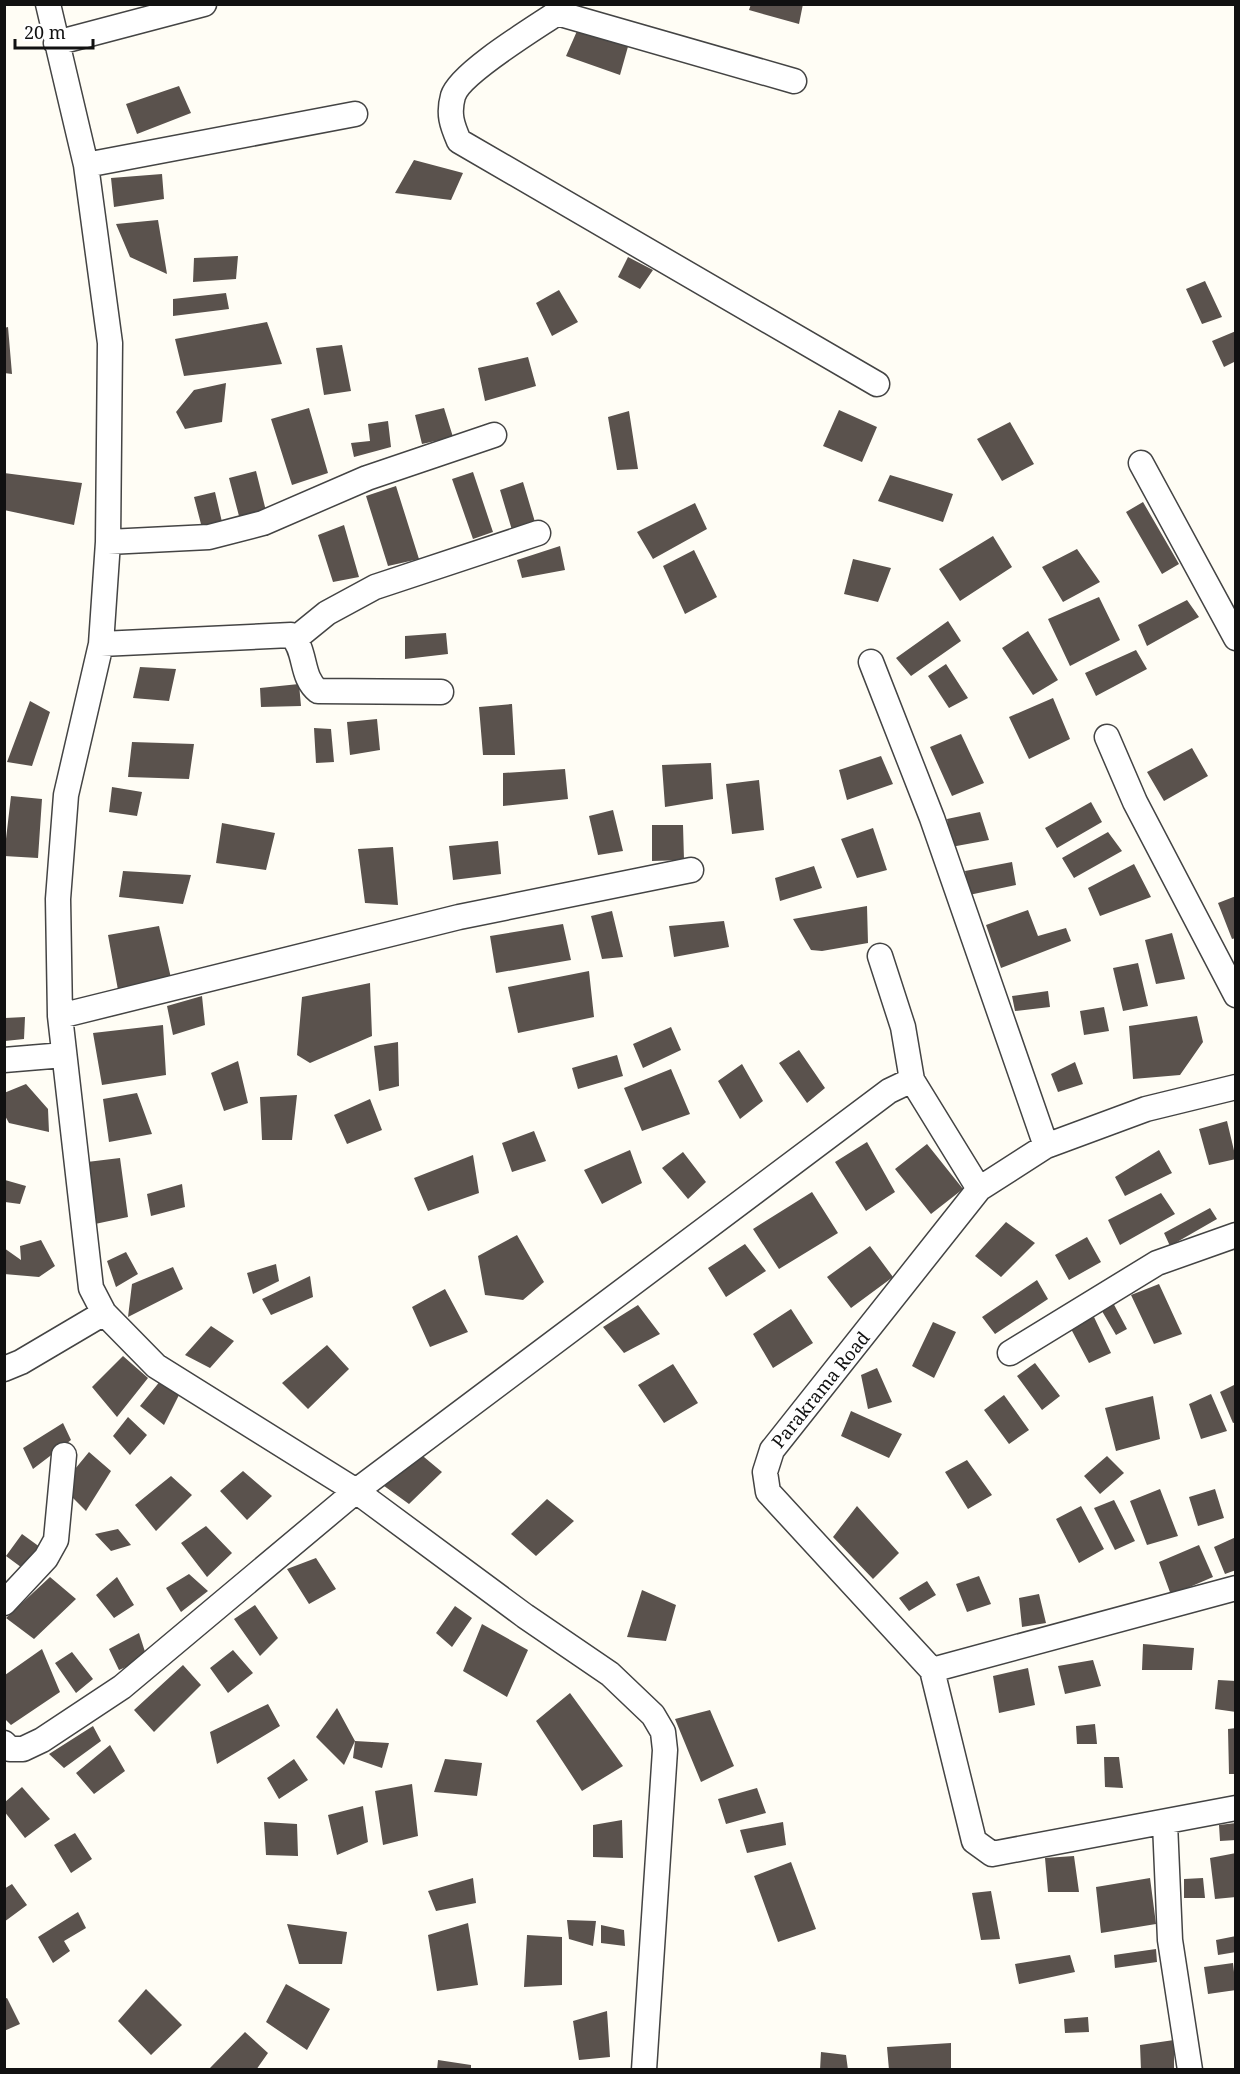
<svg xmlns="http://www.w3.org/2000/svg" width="1240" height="2074" viewBox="0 0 1240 2074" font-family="'Noto Serif',serif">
<rect width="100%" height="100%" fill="#fffdf5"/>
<path fill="#5a524d" d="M 751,4 L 803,4 L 799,24 L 749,10 Z
M 577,31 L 629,43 L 620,75 L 566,56 Z
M 179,86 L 191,113 L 137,134 L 126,104 Z
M 414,160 L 463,173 L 451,200 L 395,193 Z
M 162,174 L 164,199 L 114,207 L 111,178 Z
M 158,220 L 167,274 L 130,257 L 116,224 Z
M 238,256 L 236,279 L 193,282 L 194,258 Z
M 628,257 L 653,270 L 640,289 L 618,277 Z
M 1205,281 L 1222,317 L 1202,324 L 1186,289 Z
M 559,290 L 578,322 L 552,336 L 536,303 Z
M 226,293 L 229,309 L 173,316 L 173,299 Z
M 267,322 L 282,364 L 184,376 L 175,339 Z
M 8,327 L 12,374 L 4,373 L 4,328 Z
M 1236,331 L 1236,361 L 1224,367 L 1212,341 Z
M 342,345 L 351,391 L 324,395 L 316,348 Z
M 528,357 L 536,386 L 485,401 L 478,368 Z
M 226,383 L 222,422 L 185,429 L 176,412 L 194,390 Z
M 309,408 L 328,473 L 292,485 L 271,419 Z
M 444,408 L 453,437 L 422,444 L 415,415 Z
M 839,410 L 877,427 L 862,462 L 823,446 Z
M 629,411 L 638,469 L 617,470 L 608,417 Z
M 388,421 L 391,447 L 354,457 L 351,443 L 370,441 L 368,424 Z
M 1010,422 L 1034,464 L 1002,481 L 977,439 Z
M 256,471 L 266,511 L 239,516 L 229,478 Z
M 473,472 L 493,532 L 473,539 L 452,479 Z
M 4,473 L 82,483 L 74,525 L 4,510 Z
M 890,475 L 953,494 L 943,522 L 878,501 Z
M 523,482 L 535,522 L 512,530 L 500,490 Z
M 396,486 L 419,559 L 388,566 L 366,496 Z
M 215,492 L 222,522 L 202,528 L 194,497 Z
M 1143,502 L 1179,564 L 1162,574 L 1126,512 Z
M 695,503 L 707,529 L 653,559 L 637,532 Z
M 344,525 L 359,577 L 333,582 L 318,535 Z
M 993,536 L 1012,567 L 960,601 L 939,569 Z
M 560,546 L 565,570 L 522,578 L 517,560 Z
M 1077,549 L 1100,582 L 1063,602 L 1042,567 Z
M 694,550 L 717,597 L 685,614 L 663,566 Z
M 853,559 L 891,568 L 878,602 L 844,594 Z
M 1099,597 L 1120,640 L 1070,666 L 1048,619 Z
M 1187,600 L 1199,617 L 1147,646 L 1138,625 Z
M 948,621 L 961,641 L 911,676 L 896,658 Z
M 1028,631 L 1058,680 L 1033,695 L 1002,648 Z
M 446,633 L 448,654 L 405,659 L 405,636 Z
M 1136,650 L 1147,669 L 1096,696 L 1085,673 Z
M 946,664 L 968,698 L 949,708 L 928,676 Z
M 140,667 L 176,669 L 169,701 L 133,698 Z
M 299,684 L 301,706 L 261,707 L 260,688 Z
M 1053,698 L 1070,739 L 1029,759 L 1009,717 Z
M 30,701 L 50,712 L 32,766 L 7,762 Z
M 512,704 L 515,755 L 483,755 L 479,707 Z
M 377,719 L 380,750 L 350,755 L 347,722 Z
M 314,728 L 331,729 L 334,762 L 316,763 Z
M 961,734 L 984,783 L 952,796 L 930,747 Z
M 132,742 L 194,744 L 189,779 L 128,777 Z
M 1192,748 L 1208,776 L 1164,801 L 1147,772 Z
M 881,756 L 893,784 L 847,800 L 839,770 Z
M 711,763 L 713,799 L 665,807 L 662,765 Z
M 565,769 L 568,799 L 503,806 L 503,773 Z
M 759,780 L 764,830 L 732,834 L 726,784 Z
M 112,787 L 142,792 L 137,816 L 109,812 Z
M 11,796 L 42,799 L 38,858 L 4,856 Z
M 1091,802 L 1102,822 L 1057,848 L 1045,828 Z
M 613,810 L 623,851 L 598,855 L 589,816 Z
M 980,812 L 989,840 L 951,847 L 947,819 Z
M 222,823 L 275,833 L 266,870 L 216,863 Z
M 652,825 L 683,825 L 684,860 L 652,861 Z
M 873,828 L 887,870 L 857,878 L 841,839 Z
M 1108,832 L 1122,851 L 1074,878 L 1062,858 Z
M 498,841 L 501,874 L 453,880 L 449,846 Z
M 393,847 L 398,905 L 365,903 L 358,849 Z
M 1012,862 L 1016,885 L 969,895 L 965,871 Z
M 1134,864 L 1151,897 L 1100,916 L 1088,888 Z
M 814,866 L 822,888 L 780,901 L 775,878 Z
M 123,871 L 191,875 L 183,904 L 119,897 Z
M 1236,896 L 1236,938 L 1232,939 L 1218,903 Z
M 867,906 L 868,943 L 822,951 L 811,950 L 793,919 Z
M 1028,910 L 1038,936 L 1066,928 L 1071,941 L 1001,968 L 986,925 Z
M 612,911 L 623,957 L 602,959 L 591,916 Z
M 724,921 L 729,947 L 674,957 L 669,926 Z
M 563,924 L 571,960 L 496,973 L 490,936 Z
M 159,926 L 171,978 L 118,990 L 108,935 Z
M 1172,933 L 1185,979 L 1156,984 L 1145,940 Z
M 1138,963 L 1148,1006 L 1123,1011 L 1113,968 Z
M 589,971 L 594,1017 L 518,1033 L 508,987 Z
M 370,983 L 372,1036 L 310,1063 L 297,1055 L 302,997 Z
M 1048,991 L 1050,1007 L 1015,1011 L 1012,996 Z
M 202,996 L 205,1025 L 173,1035 L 167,1006 Z
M 1104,1007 L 1109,1031 L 1084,1035 L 1080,1011 Z
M 1197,1016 L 1203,1042 L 1180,1075 L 1133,1079 L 1129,1026 Z
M 25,1017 L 24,1039 L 5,1041 L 5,1018 Z
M 163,1025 L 166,1075 L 102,1085 L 93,1033 Z
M 671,1027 L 681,1050 L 643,1068 L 633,1044 Z
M 398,1042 L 399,1086 L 379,1091 L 374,1046 Z
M 799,1050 L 825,1088 L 807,1103 L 779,1063 Z
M 617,1055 L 623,1076 L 578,1089 L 572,1068 Z
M 238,1061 L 248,1103 L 224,1111 L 211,1073 Z
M 1075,1062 L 1083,1084 L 1058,1092 L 1051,1074 Z
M 742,1064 L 763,1101 L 740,1119 L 718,1081 Z
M 671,1069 L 690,1114 L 642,1131 L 624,1088 Z
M 26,1084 L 48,1109 L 49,1132 L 9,1123 L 4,1114 L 4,1093 Z
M 137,1093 L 152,1134 L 109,1142 L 103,1099 Z
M 297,1095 L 292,1140 L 262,1140 L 260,1097 Z
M 370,1099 L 382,1130 L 347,1144 L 334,1115 Z
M 1227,1121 L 1236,1159 L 1209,1165 L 1199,1129 Z
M 534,1131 L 546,1161 L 512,1172 L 502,1143 Z
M 867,1142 L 895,1192 L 866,1211 L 835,1162 Z
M 927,1144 L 963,1189 L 931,1214 L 895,1169 Z
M 630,1150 L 642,1183 L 602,1204 L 584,1170 Z
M 1159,1150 L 1172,1173 L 1125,1196 L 1115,1177 Z
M 683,1152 L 706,1182 L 688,1199 L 662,1168 Z
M 473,1155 L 479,1193 L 428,1211 L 414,1178 Z
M 120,1158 L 128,1217 L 95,1224 L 87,1162 Z
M 5,1180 L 26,1186 L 20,1204 L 5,1202 Z
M 182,1184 L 185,1207 L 151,1216 L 147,1194 Z
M 812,1192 L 838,1233 L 779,1269 L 753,1229 Z
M 1161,1193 L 1175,1214 L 1120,1245 L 1108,1220 Z
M 1210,1208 L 1217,1219 L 1170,1246 L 1164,1233 Z
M 1006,1222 L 1035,1243 L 1001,1277 L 975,1256 Z
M 517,1235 L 544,1282 L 523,1300 L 485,1295 L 478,1256 Z
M 1087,1237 L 1101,1262 L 1069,1280 L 1055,1255 Z
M 41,1240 L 55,1266 L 39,1277 L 4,1274 L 4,1248 L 21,1260 L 20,1246 Z
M 745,1244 L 766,1271 L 726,1297 L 708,1268 Z
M 870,1246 L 893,1277 L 851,1308 L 827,1277 Z
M 126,1252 L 138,1274 L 116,1287 L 107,1261 Z
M 276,1264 L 279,1281 L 253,1294 L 247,1273 Z
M 173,1267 L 183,1289 L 128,1317 L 132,1284 Z
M 310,1276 L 313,1297 L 271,1315 L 262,1299 Z
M 1037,1280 L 1048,1299 L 995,1334 L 982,1317 Z
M 1159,1284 L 1182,1334 L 1154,1344 L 1131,1295 Z
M 445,1289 L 468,1332 L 430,1347 L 412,1307 Z
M 1111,1299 L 1127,1329 L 1116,1335 L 1099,1306 Z
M 638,1305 L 660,1334 L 624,1353 L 603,1327 Z
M 791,1309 L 813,1343 L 773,1368 L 753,1334 Z
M 1094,1317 L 1111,1353 L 1089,1363 L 1070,1327 Z
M 933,1322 L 956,1332 L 934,1378 L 912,1366 Z
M 211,1326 L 234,1341 L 210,1368 L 185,1355 Z
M 327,1345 L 349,1369 L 308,1409 L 282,1383 Z
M 123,1356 L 148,1378 L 117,1417 L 92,1387 Z
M 1035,1363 L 1060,1396 L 1042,1410 L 1017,1376 Z
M 673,1364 L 698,1403 L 664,1423 L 638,1385 Z
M 877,1368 L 892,1402 L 868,1409 L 861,1375 Z
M 161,1380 L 179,1395 L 164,1425 L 140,1406 Z
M 1236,1384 L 1236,1422 L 1233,1423 L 1220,1392 Z
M 1211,1394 L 1227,1431 L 1201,1439 L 1189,1404 Z
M 1004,1395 L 1029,1430 L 1009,1444 L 984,1410 Z
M 1153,1396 L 1160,1439 L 1116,1451 L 1105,1408 Z
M 851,1411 L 902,1434 L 889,1458 L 841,1436 Z
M 128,1417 L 147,1435 L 130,1455 L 113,1436 Z
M 63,1423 L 71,1440 L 33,1469 L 23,1448 Z
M 89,1452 L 111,1471 L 86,1511 L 61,1486 Z
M 418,1452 L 442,1472 L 409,1504 L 380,1483 Z
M 1107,1456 L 1124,1473 L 1100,1494 L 1084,1476 Z
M 967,1460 L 992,1495 L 968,1509 L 945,1472 Z
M 243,1471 L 272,1496 L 247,1520 L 220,1491 Z
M 171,1476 L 192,1495 L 156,1531 L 135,1505 Z
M 1160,1489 L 1178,1536 L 1147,1545 L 1130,1501 Z
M 1215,1489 L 1224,1518 L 1198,1526 L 1189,1497 Z
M 547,1499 L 574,1521 L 536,1556 L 511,1534 Z
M 1114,1500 L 1135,1541 L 1115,1550 L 1094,1508 Z
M 857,1506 L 899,1553 L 873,1579 L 833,1537 Z
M 1081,1506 L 1104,1549 L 1079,1563 L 1056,1519 Z
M 206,1526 L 232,1553 L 207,1577 L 181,1543 Z
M 118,1529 L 131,1545 L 111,1551 L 95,1534 Z
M 22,1534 L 44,1550 L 29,1573 L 6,1556 Z
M 1236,1537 L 1236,1570 L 1225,1574 L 1214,1547 Z
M 1199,1545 L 1213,1577 L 1171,1595 L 1159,1562 Z
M 316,1558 L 336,1589 L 309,1604 L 287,1569 Z
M 189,1574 L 208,1591 L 181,1612 L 166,1588 Z
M 979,1576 L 991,1604 L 967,1612 L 956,1584 Z
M 50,1577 L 76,1599 L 34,1639 L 6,1618 Z
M 117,1577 L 134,1605 L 114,1618 L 96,1595 Z
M 927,1581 L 936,1595 L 909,1611 L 899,1598 Z
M 642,1590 L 676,1605 L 666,1641 L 627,1637 Z
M 1039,1594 L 1046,1623 L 1022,1627 L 1019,1598 Z
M 255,1605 L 278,1638 L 260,1656 L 234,1619 Z
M 455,1606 L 472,1618 L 452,1647 L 436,1633 Z
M 482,1624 L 528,1650 L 507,1697 L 463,1671 Z
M 139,1633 L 147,1658 L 119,1670 L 109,1649 Z
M 1143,1644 L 1194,1648 L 1192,1670 L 1142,1670 Z
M 42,1649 L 60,1692 L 11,1725 L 5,1719 L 5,1675 Z
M 233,1650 L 253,1673 L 228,1693 L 210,1668 Z
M 72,1652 L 93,1679 L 76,1693 L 55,1663 Z
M 1093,1660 L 1101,1686 L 1065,1694 L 1058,1666 Z
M 183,1665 L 201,1685 L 154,1732 L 134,1710 Z
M 1028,1668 L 1035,1705 L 999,1713 L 993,1676 Z
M 1218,1680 L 1236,1681 L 1236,1712 L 1215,1709 Z
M 570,1693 L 623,1766 L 582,1791 L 536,1721 Z
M 268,1704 L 280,1726 L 217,1764 L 210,1732 Z
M 337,1708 L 355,1741 L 344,1765 L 316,1737 Z
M 710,1710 L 734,1766 L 701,1782 L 675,1719 Z
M 1095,1724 L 1097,1744 L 1077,1744 L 1076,1726 Z
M 93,1726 L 101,1741 L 64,1768 L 49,1754 Z
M 1236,1728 L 1236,1774 L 1229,1774 L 1228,1729 Z
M 355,1741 L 389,1743 L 382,1768 L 353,1758 Z
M 110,1745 L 125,1771 L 94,1794 L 76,1773 Z
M 1104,1757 L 1119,1757 L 1123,1788 L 1105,1787 Z
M 294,1759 L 308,1780 L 279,1799 L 267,1778 Z
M 445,1759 L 482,1763 L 477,1796 L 434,1792 Z
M 412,1784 L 418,1836 L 383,1845 L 375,1791 Z
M 22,1787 L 50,1819 L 25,1838 L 4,1811 L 4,1803 Z
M 757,1788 L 766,1813 L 726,1824 L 718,1799 Z
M 363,1806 L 368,1842 L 337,1855 L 328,1815 Z
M 622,1820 L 623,1858 L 593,1857 L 593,1825 Z
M 264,1822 L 297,1824 L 298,1856 L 266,1855 Z
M 783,1822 L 786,1845 L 747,1853 L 740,1830 Z
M 1236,1823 L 1236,1840 L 1220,1841 L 1219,1825 Z
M 75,1833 L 92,1859 L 71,1873 L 54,1845 Z
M 1236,1853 L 1236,1897 L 1215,1899 L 1210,1858 Z
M 1074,1856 L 1079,1892 L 1048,1892 L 1045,1858 Z
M 791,1862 L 816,1929 L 778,1942 L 754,1876 Z
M 473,1878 L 476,1903 L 436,1911 L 428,1891 Z
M 1150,1878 L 1156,1924 L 1101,1933 L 1096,1887 Z
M 1203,1878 L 1205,1898 L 1184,1898 L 1184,1879 Z
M 12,1884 L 27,1905 L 4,1922 L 4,1889 Z
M 991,1891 L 1000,1939 L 981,1940 L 972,1893 Z
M 78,1912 L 86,1928 L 64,1941 L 70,1951 L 53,1963 L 38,1937 Z
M 567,1920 L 596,1921 L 593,1946 L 569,1939 Z
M 468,1923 L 478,1985 L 437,1991 L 428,1935 Z
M 287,1924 L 347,1932 L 342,1964 L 299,1964 Z
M 601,1925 L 624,1930 L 625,1946 L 601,1943 Z
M 527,1935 L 562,1937 L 562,1985 L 524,1987 Z
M 1236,1936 L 1236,1952 L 1218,1955 L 1216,1940 Z
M 1156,1949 L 1157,1962 L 1115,1968 L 1114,1955 Z
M 1070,1955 L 1075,1972 L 1019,1984 L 1015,1964 Z
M 1233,1963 L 1236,1990 L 1208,1994 L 1204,1967 Z
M 286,1984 L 330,2009 L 307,2050 L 266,2022 Z
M 146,1989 L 182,2025 L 151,2055 L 118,2021 Z
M 7,1998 L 20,2024 L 4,2031 L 4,1999 Z
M 607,2011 L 610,2057 L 579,2060 L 573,2021 Z
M 1088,2017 L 1089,2032 L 1065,2033 L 1064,2019 Z
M 245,2032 L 268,2053 L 256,2070 L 210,2068 Z
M 1174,2040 L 1174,2070 L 1141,2070 L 1140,2045 Z
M 951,2043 L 951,2070 L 889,2070 L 887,2047 Z
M 821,2052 L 846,2055 L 848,2070 L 820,2070 Z
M 438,2060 L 471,2065 L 471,2070 L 437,2070 Z"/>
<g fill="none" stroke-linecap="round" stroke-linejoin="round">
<g stroke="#444" stroke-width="27">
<path id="minor" d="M 48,4 L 86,165 L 110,343 L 108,542 L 101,644 L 66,795 L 58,899 L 60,1016 L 91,1288 L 104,1313 L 156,1366 L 356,1491 L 525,1616 L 610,1674 L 653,1715 L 663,1732 L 665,1750 L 644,2070
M 560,4 L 557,13 C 535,28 460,73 453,96 C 448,114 452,125 459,141 L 877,384
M 557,13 L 794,81
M 56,43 L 204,4
M 86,165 L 355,114
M 1141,463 L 1236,638
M 108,542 L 209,537 L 263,523 L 367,478 L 494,435
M 295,639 L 327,613 L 375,587 L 538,533
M 101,644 L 291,635 C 307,650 300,677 318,691 L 441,692
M 871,662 L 932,818 L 1046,1146
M 1107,737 L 1135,802 L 1236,995
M 880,956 L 903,1027 L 912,1080
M 60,1016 L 459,917 L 691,870
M 4,1060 L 64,1055
M 1236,1087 L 1146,1109 L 1046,1146 L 979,1189 L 772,1450 L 765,1472 L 768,1492 L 932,1670 L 1236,1588
M 1010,1353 L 1157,1263 L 1236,1235
M 4,1369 L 21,1362 L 104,1313
M 4,1603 L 46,1558 L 56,1540 L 64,1455
M 932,1670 L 974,1841 L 992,1854 L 1236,1808
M 4,1743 L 10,1749 L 23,1749 L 42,1740 L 122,1687 L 356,1491 L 889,1091 L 912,1080 L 979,1189
M 1165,1823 L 1170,1940 L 1190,2070"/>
</g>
<use href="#minor" stroke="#fff" stroke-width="24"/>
</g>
<g text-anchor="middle" stroke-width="6" stroke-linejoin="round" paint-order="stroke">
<g font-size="18" fill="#111" stroke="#fff">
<text transform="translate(821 1390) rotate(-51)" y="6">Parakrama Road</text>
</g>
</g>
<rect width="1240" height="2074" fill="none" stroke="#111111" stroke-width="12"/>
<path d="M15 39v9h78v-9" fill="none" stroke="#111111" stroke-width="3"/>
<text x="24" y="39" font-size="18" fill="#111111" stroke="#ffffff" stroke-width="4.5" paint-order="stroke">20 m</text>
</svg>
